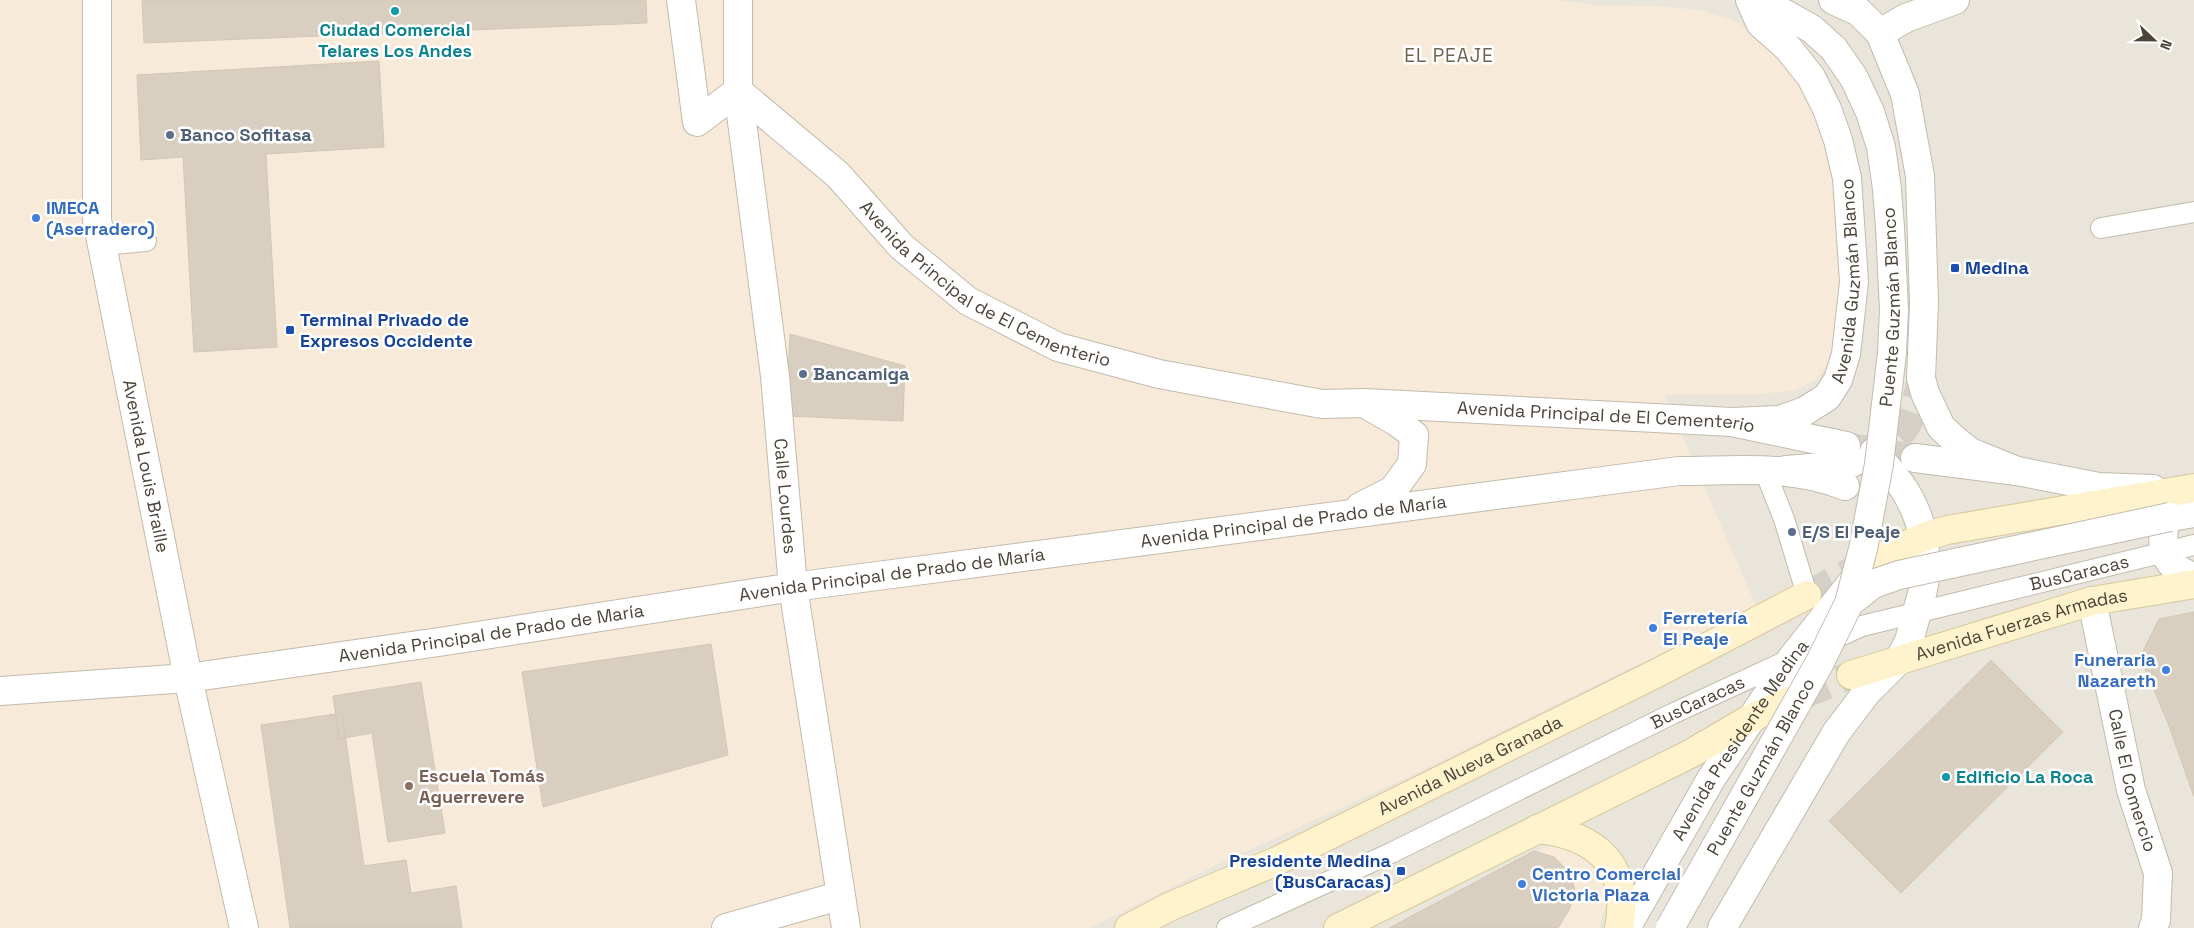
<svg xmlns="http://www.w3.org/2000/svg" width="2194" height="928" viewBox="0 0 2194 928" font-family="'Space Grotesk',sans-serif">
<rect width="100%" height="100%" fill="#f6f3ec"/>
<path fill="#eae5da" d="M 1554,0 L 2194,0 L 2194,928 L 1598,928 L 1606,904 L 1549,846 L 1389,928 L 1089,928 L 1222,862 L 1406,778 L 1621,672 L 1758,611 L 1664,395 L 1751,395 L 1703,11 L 1667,7 L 1593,5 Z"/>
<path fill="#f7ead8" d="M 0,0 L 1554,0 L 1593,5 L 1667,7 L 1703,11 L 1737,22 L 1787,55 L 1821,102 L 1850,206 L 1835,356 L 1815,380 L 1796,390 L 1751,395 L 1664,395 L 1758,611 L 1621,672 L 1406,778 L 1222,862 L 1089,928 L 0,928 Z
M 1565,841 L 1581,846 L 1606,879 L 1606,904 L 1598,928 L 1389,928 L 1549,846 Z"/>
<path fill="#d8cfc1" stroke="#d3c7b4" d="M 142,0 L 646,0 L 647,23 L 144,43 Z
M 379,61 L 384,147 L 266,154 L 277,347 L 194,352 L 183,157 L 141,160 L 137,75 Z
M 790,334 L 905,366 L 903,421 L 786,416 Z
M 2194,612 L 2194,797 L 2168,723 L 2140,657 L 2159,619 Z
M 711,644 L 728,755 L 543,807 L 522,672 Z
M 1991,660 L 2063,732 L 1901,893 L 1829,821 Z
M 421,682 L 445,833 L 388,842 L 372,733 L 339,739 L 333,696 Z
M 342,713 L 364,866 L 406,860 L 411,893 L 456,886 L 462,928 L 290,928 L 261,725 Z
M 1534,851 L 1554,857 L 1572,875 L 1575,893 L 1569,910 L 1558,928 L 1389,928 Z"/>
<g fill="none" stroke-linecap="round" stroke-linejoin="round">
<path stroke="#d4d0c8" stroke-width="28" stroke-dasharray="28 14" stroke-linecap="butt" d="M 1846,446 L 1915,458"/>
<path stroke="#d4d0c8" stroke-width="28" stroke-dasharray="28 14" stroke-linecap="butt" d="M 1863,458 C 1909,435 1911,427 1921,378"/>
<path stroke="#d4d0c8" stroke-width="28" stroke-dasharray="28 14" stroke-linecap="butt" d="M 1807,595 L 1868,562
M 1801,696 L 1851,675"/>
<g stroke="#c2bbae" stroke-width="22">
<g id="service">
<path d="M 2101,228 L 2194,212"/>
<path d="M 102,245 L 146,241"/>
<path d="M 1765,471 L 1784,519 L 1807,595"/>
<path id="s1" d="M 1827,642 L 1862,626 L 2194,545"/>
<path id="s2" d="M 1227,928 L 1391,853 L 1672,714 L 1791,659"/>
</g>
</g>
<g stroke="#c2bbae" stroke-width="30">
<path id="pedestrian" d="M 681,0 L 697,122 L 738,91"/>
</g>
<g stroke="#c2bbae" stroke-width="30">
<g id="minor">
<path id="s3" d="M 97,0 L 97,220 L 188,678 L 244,928"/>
<path id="s4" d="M 738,0 L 738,91 L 838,175 L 902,247 L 968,301 L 1058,347 L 1159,374 L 1322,404 L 1364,403 L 1732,422 L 1846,446"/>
<path d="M 1880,33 L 1906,18 L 1955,0"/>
<path id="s5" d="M 738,91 L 775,376 L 793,587 L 846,928"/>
<path d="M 1874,452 C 1900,481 1914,498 1924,537"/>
<path d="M 1915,458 L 2017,471 L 2099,487 L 2153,489"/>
<path d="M 1360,507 L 1393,490 L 1412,464 L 1414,435 L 1397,422 L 1369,406"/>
<path id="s6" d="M 2092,601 L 2131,790 L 2158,873 L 2156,920 L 2153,928"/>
<path id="s7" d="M 0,691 L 188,678 L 439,642 L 793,587 L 1679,471 C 1735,471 1792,464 1845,486"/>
<path d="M 726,928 L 839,896"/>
</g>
</g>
<g stroke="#c2bbae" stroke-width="30">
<g id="tertiary">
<path d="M 1760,0 L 1812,29 L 1834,49"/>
<path d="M 1833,0 L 1859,12 L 1880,33 L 1905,94 L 1920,176 L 1924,303 L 1921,378 L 1925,393 L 1941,427 L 1955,440 L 1970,452 L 2017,471"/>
<path id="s8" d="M 1732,422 L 1780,420 L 1805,411 L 1827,397 L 1838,380 L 1846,354 L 1854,282 L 1847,178 L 1838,140 L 1827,109 L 1811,77 L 1788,48 L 1760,23 L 1750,0"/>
<path d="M 1786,470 L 1837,466 L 1854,462"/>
<path d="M 2175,497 C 2165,513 2157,546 2170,562 C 2176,570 2186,574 2194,577"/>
<path d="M 2170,517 L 2194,513"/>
<path id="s9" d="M 1626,928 L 1711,779 L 1792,658 L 1853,581"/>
<path d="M 1722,928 L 1836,733 L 1867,692 L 1899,660 L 1909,641 L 1923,590 L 1926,573 L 1924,537"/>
</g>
</g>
<g stroke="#d6c79b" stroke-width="30">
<g id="secondary">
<path d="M 1868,562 L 1924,537 L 1947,530 L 2194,488"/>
<path id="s10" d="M 1851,675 L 2092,601 L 2194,584"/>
<path d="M 1537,829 C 1596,835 1631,865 1619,928"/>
<path id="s11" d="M 1129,928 L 1169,907 L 1277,861 L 1655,674 L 1807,595"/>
<path d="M 1338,928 L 1690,754 L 1753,717 L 1801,696"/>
</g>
</g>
<use href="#service" stroke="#fff" stroke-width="20"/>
<use href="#pedestrian" stroke="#fff" stroke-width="28"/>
<use href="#minor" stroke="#fff" stroke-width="28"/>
<use href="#tertiary" stroke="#fff" stroke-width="28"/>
<use href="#secondary" stroke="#fff3cd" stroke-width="28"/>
<g stroke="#c2bbae" stroke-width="30" stroke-linecap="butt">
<g id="tertiary-bridge">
<path d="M 1849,603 L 1873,584 L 1899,575 L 2170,517"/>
<path id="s12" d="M 1670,928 L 1820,662 L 1849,603 L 1863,549 L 1879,464 L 1892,353 L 1894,310 L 1890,227 L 1887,189 L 1881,147 L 1870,112 L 1854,78 L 1834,49"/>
</g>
</g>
<use href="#tertiary-bridge" stroke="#fff" stroke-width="28"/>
</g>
<g fill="#0f9aa8" stroke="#fff" stroke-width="2">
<circle cx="395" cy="11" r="5"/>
<circle cx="1946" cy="777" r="5"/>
</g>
<g fill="#5c6f8a" stroke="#fff" stroke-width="2">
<circle cx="170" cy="135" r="5"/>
<circle cx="803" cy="374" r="5"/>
<circle cx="1792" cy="532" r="5"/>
</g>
<g fill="#3f7fe0" stroke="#fff" stroke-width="2">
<circle cx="36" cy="218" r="5"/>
<circle cx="1653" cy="628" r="5"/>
<circle cx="2166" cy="670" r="5"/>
<circle cx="1522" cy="884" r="5"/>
</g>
<g fill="#1a4fb4" stroke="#fff" stroke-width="2">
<rect x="1950" y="263" width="10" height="10" rx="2.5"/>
<rect x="285" y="325" width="10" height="10" rx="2.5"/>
<rect x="1396" y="866" width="10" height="10" rx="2.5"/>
</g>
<circle fill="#8d6e63" stroke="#fff" stroke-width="2" cx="409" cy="786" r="5"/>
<g text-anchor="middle" stroke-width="5" stroke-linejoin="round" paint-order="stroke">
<g font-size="18" font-weight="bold" fill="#0d838f" stroke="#fff">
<text x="395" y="36">Ciudad Comercial<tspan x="395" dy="21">Telares Los Andes</tspan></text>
<text x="1956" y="783" text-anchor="start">Edificio La Roca</text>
</g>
<g font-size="18" font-weight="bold" fill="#4e5e75" stroke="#fff" text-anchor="start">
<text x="180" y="141">Banco Sofitasa</text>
<text x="813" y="380">Bancamiga</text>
<text x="1802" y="538">E/S El Peaje</text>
</g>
<g font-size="18" font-weight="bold" fill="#366cbe" stroke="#fff" text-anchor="start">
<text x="46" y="214">IMECA<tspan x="46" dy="21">(Aserradero)</tspan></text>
<text x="1663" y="624">Ferretería<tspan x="1663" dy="21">El Peaje</tspan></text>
<text x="2156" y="666" text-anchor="end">Funeraria<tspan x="2156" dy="21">Nazareth</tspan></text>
<text x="1532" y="880">Centro Comercial<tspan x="1532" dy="21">Victoria Plaza</tspan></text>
</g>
<g font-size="18" font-weight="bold" fill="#164399" stroke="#fff" text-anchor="start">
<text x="1965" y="274">Medina</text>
<text x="300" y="326">Terminal Privado de<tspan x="300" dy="21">Expresos Occidente</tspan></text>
<text x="1391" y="867" text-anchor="end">Presidente Medina<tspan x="1391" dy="21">(BusCaracas)</tspan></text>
</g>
<g font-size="18" fill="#4b4439" stroke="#fff">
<text dy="6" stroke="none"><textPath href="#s4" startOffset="409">Avenida Principal de El Cementerio</textPath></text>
<text dy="6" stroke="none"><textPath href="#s8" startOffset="221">Avenida Guzmán Blanco</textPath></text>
<text dy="6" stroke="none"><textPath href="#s12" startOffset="671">Puente Guzmán Blanco</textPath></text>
<text dy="6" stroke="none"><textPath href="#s4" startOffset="1059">Avenida Principal de El Cementerio</textPath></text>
<text dy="6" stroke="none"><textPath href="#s3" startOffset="471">Avenida Louis Braille</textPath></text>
<text dy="6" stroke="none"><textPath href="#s5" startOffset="408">Calle Lourdes</textPath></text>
<text dy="6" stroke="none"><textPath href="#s7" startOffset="1305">Avenida Principal de Prado de María</textPath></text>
<text dy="6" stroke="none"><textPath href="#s1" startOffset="262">BusCaracas</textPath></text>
<text dy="6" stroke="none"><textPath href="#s7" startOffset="900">Avenida Principal de Prado de María</textPath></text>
<text dy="6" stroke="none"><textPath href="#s10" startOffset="178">Avenida Fuerzas Armadas</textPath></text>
<text dy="6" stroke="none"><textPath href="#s7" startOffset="495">Avenida Principal de Prado de María</textPath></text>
<text dy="6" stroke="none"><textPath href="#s2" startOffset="522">BusCaracas</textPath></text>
<text dy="6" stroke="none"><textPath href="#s9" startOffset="220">Avenida Presidente Medina</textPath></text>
<text dy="6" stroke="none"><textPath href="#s11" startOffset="378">Avenida Nueva Granada</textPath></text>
<text dy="6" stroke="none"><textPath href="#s12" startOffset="185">Puente Guzmán Blanco</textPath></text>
<text dy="6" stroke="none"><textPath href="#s6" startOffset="184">Calle El Comercio</textPath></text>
</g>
<g font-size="18" font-weight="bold" fill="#785e54" stroke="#fff" text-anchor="start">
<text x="419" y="782">Escuela Tomás<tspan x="419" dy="21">Aguerrevere</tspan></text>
</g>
<g font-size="19" letter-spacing="1" fill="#6e6250" stroke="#fff">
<text x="1449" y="62">EL PEAJE</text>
</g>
</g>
<g transform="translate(2154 40) rotate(112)" stroke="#ffffff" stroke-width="4" paint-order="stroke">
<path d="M0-4L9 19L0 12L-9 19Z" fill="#4b4439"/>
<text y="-8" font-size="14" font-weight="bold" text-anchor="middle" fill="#4b4439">N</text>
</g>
</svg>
